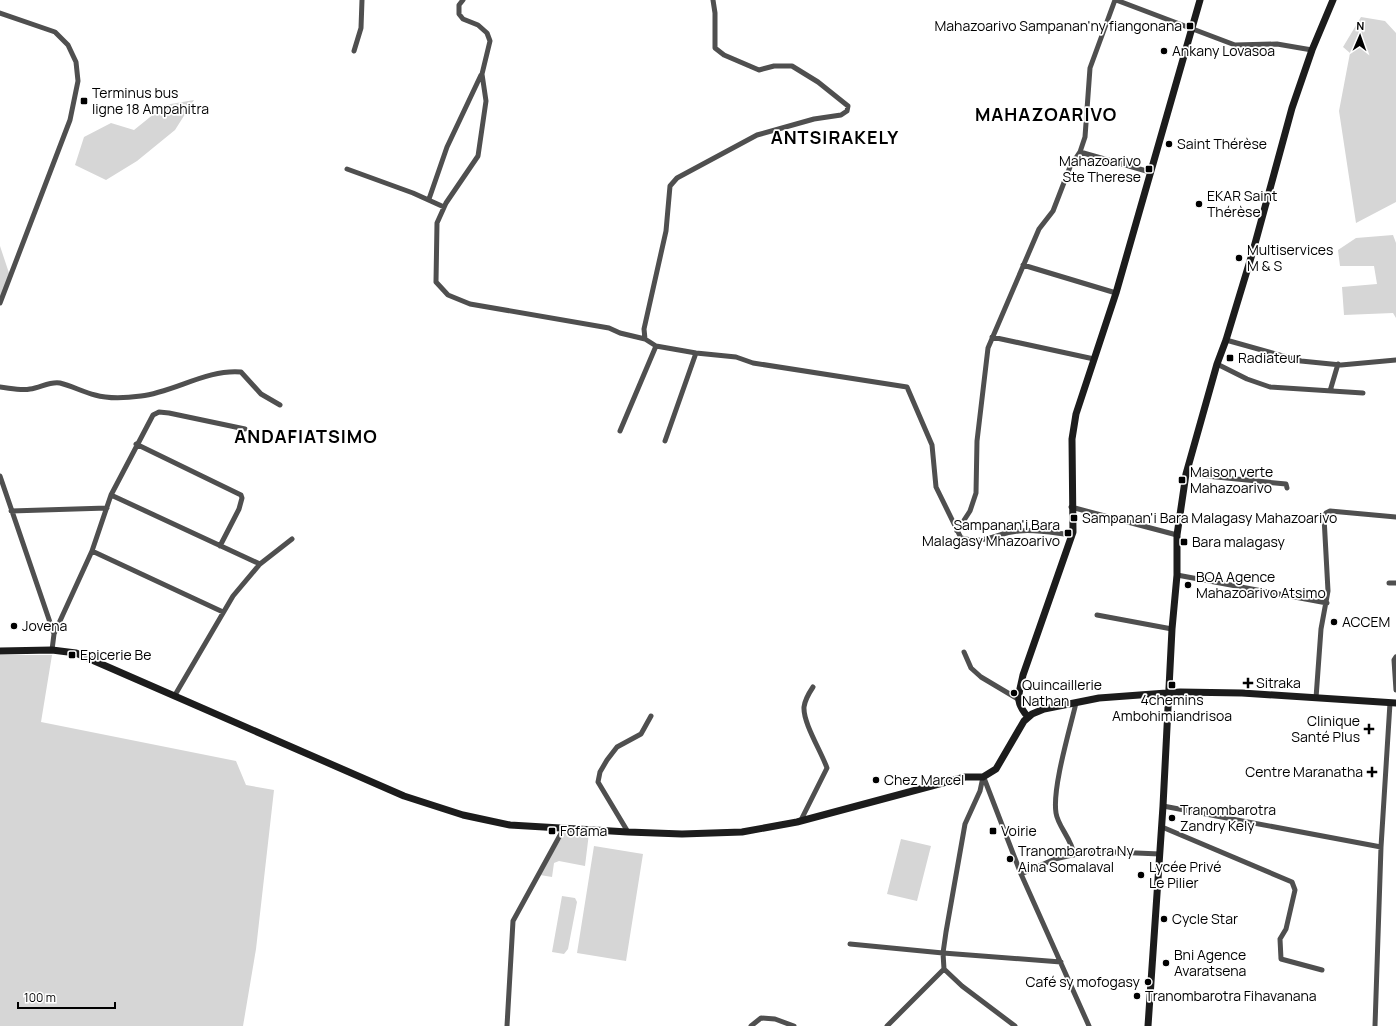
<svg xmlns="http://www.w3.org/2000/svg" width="1396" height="1026" viewBox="0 0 1396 1026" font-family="Manrope,sans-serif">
<rect width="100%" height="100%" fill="#fff"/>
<path fill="#d6d6d6" d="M 1361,17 L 1385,21 L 1396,33 L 1396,202 L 1356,223 L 1339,111 L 1350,53 L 1343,47 Z
M 194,100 L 175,130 L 137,161 L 106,180 L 75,165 L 84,137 L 111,123 L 134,130 L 165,105 Z
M 1393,235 L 1396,243 L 1396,318 L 1393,313 L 1344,315 L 1342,287 L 1377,284 L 1374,266 L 1340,266 L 1338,250 L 1356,238 Z
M 0,246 L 10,276 L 0,303 Z
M 0,655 L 52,655 L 41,722 L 236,761 L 246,785 L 274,790 L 256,949 L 243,1026 L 0,1026 Z
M 565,832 L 589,833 L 585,866 L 559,861 L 554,863 L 552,877 L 540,875 Z
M 901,839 L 931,846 L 917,901 L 887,894 Z
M 594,846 L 643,854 L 626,961 L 577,953 Z
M 562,896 L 575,898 L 577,902 L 568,949 L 564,954 L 552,952 Z"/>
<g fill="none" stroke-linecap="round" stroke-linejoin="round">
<path stroke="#4f4f4f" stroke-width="5" d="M 463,0 L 459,5 L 459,14 L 463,19 L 478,25 L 487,33 L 490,41 L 482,74 L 486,101 L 478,156 L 446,203 L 437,223 L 436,282 L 448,295 L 470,304 L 609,328 L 620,333 L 645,339 L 656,346 L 696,353 L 736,357 L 753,363 L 907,387 L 932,445 L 936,487 L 961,538 C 985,545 996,533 1019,531 C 1036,529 1054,533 1071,535
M 1116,0 L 1235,45 L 1277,44 L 1312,50
M 0,13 L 55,32 L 68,45 L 76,62 L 78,81 L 70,120 L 0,303
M 354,51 L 361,28 L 362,0
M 1080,152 L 1085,137 L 1090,68 L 1115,0
M 347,169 L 413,193 L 444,207
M 429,199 L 447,147 L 481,75
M 1023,265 L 1116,293
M 992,337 L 1094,359
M 645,339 L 644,329 L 666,231 L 670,186 L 677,178 L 757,135 L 814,119 L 841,115 L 847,111 L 848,106 L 818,82 L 792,66 L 774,66 L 759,70 L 724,55 L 715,48 L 715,13 L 713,0
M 1226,340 L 1301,361 L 1341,365 L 1396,360
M 1217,364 L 1247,379 L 1270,387 L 1363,393
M 0,387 C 10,388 21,391 30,389 C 40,388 50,381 60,383 C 72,386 83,392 95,395 C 109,399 126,398 141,396 C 174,392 207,369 241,372 L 261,394 L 280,405
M 1330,391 L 1338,364
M 620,431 L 656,346
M 665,441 L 696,353
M 136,444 L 241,495 L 242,498 L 239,509 L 220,546
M 1186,474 L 1286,484 L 1287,488
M 0,476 L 54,634 L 52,650
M 111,495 L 260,564
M 1071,507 L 1177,535
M 11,511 L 107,508
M 957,531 L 970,511 L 976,493 L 977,441 L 988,348 L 1039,229 L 1053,211 L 1070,167 L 1080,152 L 1150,172
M 92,551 L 223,612
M 1177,575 L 1327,603
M 1389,583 L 1396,583
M 1097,615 L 1172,629
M 54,634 L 92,551 L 111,495 L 153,415 L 159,412 L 169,413 L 245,429
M 964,652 L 971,668 L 981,677 L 1018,699
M 1396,657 L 1394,660 L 1396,690
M 175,695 L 233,596 L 260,564 L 292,539
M 1316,698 L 1321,629 L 1328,591 L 1324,517 L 1326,513 L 1330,511 L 1396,517
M 983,777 L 980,791 L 965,824 L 946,932 L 943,953 L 944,969 L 962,986 L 1015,1026
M 984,778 L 1021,874 L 1089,1026
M 1163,806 L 1381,847
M 801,820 L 827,768 C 821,751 803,723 804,707 C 805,699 809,693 813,687
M 1162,827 L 1292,882 L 1295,890 L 1286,929 L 1280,939 L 1281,959 L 1322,970
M 628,832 L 598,782 L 600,772 L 607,760 L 617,747 L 641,734 L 651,716
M 1074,855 C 1072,839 1058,827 1056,813 C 1052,788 1070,729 1076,703
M 1021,874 L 1055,859 L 1089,851 L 1160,854
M 850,944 L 943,953 L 1061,962
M 507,1026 L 513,921 L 564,828
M 751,1026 L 761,1018 L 775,1019 L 794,1026
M 887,1026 L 944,969
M 1375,1026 L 1381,847 L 1390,703"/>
<path stroke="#1c1c1c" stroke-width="7" d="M 0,651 L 52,650 L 76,653 L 404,796 L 463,815 L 510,825 L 628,832 L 682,834 L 742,832 L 797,822 L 965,777 L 983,777 L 996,769 L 1024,721 L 1032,714 L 1044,709 L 1099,698 L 1180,692 L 1242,693 L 1396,703
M 1028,717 C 1014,701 1019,695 1023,675 L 1073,532 L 1072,439 L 1076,414 L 1116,293 L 1200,0
M 1148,1026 L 1163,806 L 1172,629 L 1177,575 L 1177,535 L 1186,474 L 1217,364 L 1226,340 L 1253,251 L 1292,108 L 1312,50 L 1333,0"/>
</g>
<g fill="#000" stroke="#fff" stroke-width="1.5">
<rect x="1186" y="22" width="8" height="8" rx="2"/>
<circle cx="1164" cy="51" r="4"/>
<rect x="80" y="97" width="8" height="8" rx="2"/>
<circle cx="1169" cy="144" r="4"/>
<rect x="1145" y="165" width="8" height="8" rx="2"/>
<circle cx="1199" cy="204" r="4"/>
<circle cx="1239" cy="258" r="4"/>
<rect x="1226" y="354" width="8" height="8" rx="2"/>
<rect x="1178" y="476" width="8" height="8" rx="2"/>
<rect x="1070" y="514" width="8" height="8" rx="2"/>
<rect x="1064" y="529" width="8" height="8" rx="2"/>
<rect x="1180" y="538" width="8" height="8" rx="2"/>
<circle cx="1188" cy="585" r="4"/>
<circle cx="1334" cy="622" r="4"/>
<circle cx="14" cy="626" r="4"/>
<rect x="68" y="651" width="8" height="8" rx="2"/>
<path d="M1246 677h4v4h4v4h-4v4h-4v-4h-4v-4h4z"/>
<rect x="1168" y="681" width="8" height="8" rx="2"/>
<circle cx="1014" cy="693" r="4"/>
<path d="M1367 723h4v4h4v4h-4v4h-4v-4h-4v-4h4z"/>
<path d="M1370 766h4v4h4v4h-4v4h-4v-4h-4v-4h4z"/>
<circle cx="876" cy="780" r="4"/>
<circle cx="1172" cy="818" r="4"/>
<rect x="548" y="827" width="8" height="8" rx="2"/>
<rect x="989" y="827" width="8" height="8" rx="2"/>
<circle cx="1010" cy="859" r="4"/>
<circle cx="1141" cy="875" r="4"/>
<circle cx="1164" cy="919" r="4"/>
<circle cx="1166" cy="963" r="4"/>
<circle cx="1148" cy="982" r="4"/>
<circle cx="1137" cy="996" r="4"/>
</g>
<g text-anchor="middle" stroke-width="3.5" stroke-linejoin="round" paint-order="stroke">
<g font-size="14" fill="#000" stroke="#fff" text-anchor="start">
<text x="1182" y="31" text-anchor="end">Mahazoarivo Sampanan'ny fiangonana</text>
<text x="1172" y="56">Ankany Lovasoa</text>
<text x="92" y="98">Terminus bus<tspan x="92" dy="16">ligne 18 Ampahitra</tspan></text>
<text x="1177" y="149">Saint Thérèse</text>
<text x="1141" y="166" text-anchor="end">Mahazoarivo<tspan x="1141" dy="16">Ste Therese</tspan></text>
<text x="1207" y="201">EKAR Saint<tspan x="1207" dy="16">Thérèse</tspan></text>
<text x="1247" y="255">Multiservices<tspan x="1247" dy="16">M &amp; S</tspan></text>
<text x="1238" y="363">Radiateur</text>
<text x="1190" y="477">Maison verte<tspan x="1190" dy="16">Mahazoarivo</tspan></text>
<text x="1082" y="523">Sampanan'i Bara Malagasy Mahazoarivo</text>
<text x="1060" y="530" text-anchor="end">Sampanan'i Bara<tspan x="1060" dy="16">Malagasy Mhazoarivo</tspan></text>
<text x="1192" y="547">Bara malagasy</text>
<text x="1196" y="582">BOA Agence<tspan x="1196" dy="16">Mahazoarivo Atsimo</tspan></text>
<text x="1342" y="627">ACCEM</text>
<text x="22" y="631">Jovena</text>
<text x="80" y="660">Epicerie Be</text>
<text x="1256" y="688">Sitraka</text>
<text x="1022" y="690">Quincaillerie<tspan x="1022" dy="16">Nathan</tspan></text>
<text x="1172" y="705" text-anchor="middle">4chemins<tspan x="1172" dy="16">Ambohimiandrisoa</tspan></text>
<text x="1360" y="726" text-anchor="end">Clinique<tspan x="1360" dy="16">Santé Plus</tspan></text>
<text x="1363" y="777" text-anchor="end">Centre Maranatha</text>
<text x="884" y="785">Chez Marcel</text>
<text x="1180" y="815">Tranombarotra<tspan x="1180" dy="16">Zandry Kely</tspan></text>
<text x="560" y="836">Fofama</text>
<text x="1001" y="836">Voirie</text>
<text x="1018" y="856">Tranombarotra Ny<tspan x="1018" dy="16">Aina Somalaval</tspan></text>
<text x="1149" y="872">Lycée Privé<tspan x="1149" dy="16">Le Pilier</tspan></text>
<text x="1172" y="924">Cycle Star</text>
<text x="1174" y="960">Bni Agence<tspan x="1174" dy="16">Avaratsena</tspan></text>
<text x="1140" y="987" text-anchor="end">Café sy mofogasy</text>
<text x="1145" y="1001">Tranombarotra Fihavanana</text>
</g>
<g font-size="18" font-weight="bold" letter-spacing="1" fill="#000" stroke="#fff">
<text x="1046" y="121">MAHAZOARIVO</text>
<text x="835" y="144">ANTSIRAKELY</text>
<text x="306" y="443">ANDAFIATSIMO</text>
</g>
</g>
<g transform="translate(1360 36) rotate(2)" stroke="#ffffff" stroke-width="3" paint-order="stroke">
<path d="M0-3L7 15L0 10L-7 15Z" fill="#000000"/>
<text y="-6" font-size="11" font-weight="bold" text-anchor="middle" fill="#000000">N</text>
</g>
<path d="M18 1002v6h97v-6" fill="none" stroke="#000000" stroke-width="2"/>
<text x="24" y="1002" font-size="12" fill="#000000" stroke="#ffffff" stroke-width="3" paint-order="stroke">100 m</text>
</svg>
